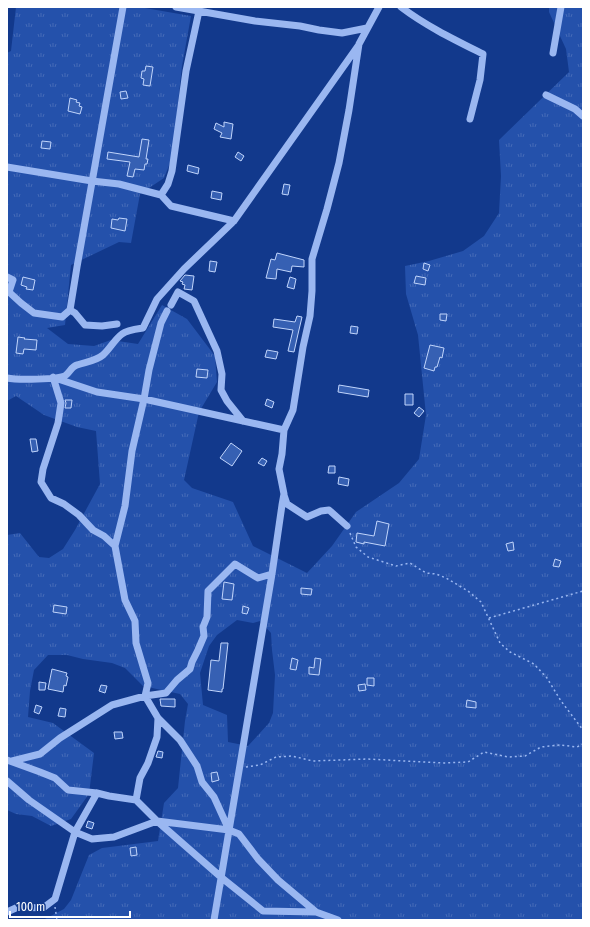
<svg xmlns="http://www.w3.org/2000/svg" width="590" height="927" viewBox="0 0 590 927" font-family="'Fira Sans Condensed',sans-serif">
<defs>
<pattern id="grass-tufts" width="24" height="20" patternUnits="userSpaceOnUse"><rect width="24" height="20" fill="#2451ab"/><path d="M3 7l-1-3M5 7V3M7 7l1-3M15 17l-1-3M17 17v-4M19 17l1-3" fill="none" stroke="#456bb8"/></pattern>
</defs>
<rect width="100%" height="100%" fill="#12398c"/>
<path fill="url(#grass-tufts)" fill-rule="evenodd" d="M 16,7 L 139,7 L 191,16 L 182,66 L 172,158 L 164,178 L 140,194 L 131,243 L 119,242 L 71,265 L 65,325 L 47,328 L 68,344 L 94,346 L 111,340 L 138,344 L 162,305 L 187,319 L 215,356 L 217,382 L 199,412 L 184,480 L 192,488 L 233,502 L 253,546 L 307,573 L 332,546 L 356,512 L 399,483 L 419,459 L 426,415 L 418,335 L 406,294 L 405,266 L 429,261 L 463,251 L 484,236 L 499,213 L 501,176 L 499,140 L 569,72 L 566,49 L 549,12 L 549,7 L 583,7 L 583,920 L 43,920 L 64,909 L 71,900 L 89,855 L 102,848 L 158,841 L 164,803 L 178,788 L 185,721 L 188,704 L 180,694 L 143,686 L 125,668 L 112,663 L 83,659 L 67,655 L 48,655 L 34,670 L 30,691 L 28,717 L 53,723 L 94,753 L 89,794 L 71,819 L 51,826 L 32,816 L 16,814 L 7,810 L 7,535 L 20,533 L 39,557 L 49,558 L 63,549 L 75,530 L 100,484 L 96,431 L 77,427 L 44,415 L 16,396 L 7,401 L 7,53 L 11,51 ZM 237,620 L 253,623 L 260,621 L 271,633 L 272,650 L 275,675 L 273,713 L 269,723 L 248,746 L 228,742 L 227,715 L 203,705 L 200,673 L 209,646 L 217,635 Z"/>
<path fill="#3660b3" stroke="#c1d5fc" d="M 146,66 L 153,67 L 150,86 L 143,85 L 144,79 L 141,78 L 142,71 L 145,71 Z
M 126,91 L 128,98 L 121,99 L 120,92 Z
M 70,98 L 77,100 L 76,102 L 80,103 L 79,106 L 82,107 L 80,114 L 68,111 Z
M 224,122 L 233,124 L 231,139 L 220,137 L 222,133 L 214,129 L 216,123 L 224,127 Z
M 142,139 L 149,140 L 146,159 L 148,159 L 147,164 L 145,164 L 144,170 L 135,169 L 133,177 L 127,176 L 130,162 L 107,159 L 108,152 L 139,157 Z
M 42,141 L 51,142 L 50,149 L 41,148 Z
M 238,152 L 244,156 L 241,161 L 235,157 Z
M 188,165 L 199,168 L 198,174 L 187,171 Z
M 284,184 L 290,185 L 288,195 L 282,194 Z
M 212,191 L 222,193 L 221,200 L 211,198 Z
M 119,218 L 127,219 L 125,231 L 111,228 L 112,219 L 118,220 Z
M 277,253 L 304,260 L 304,267 L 292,266 L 291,272 L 277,269 L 276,279 L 266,278 L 271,259 L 275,260 Z
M 210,261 L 217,262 L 215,272 L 209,271 Z
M 424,263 L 430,265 L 428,271 L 423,269 Z
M 185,275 L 194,276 L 192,290 L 184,289 L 185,285 L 182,284 L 183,282 L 180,281 Z
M 416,276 L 426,278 L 425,285 L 414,283 Z
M 23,277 L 35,280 L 33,290 L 26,289 L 27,287 L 21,285 Z
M 290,277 L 296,279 L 294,289 L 287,287 Z
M 440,314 L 447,314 L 446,321 L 440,320 Z
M 297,316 L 302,317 L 298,334 L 294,352 L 288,351 L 293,330 L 273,327 L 274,319 L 295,322 Z
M 351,326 L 358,327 L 357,334 L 350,333 Z
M 18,337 L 25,338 L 24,339 L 37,340 L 36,350 L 24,349 L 23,354 L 16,353 Z
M 430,345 L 444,348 L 442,358 L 440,357 L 437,367 L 435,367 L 434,371 L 424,368 Z
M 267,350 L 278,352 L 276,359 L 265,357 Z
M 197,369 L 208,370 L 207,378 L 196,377 Z
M 339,385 L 369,390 L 368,397 L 338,392 Z
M 405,394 L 413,394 L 413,405 L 405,405 Z
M 267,399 L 274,402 L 272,408 L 265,405 Z
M 65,400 L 72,400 L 71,408 L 65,408 L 66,403 Z
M 419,407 L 424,411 L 419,417 L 414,413 Z
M 30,439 L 36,439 L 38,451 L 32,452 Z
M 231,443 L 242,451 L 232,466 L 220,458 Z
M 262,458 L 267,461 L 264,466 L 258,463 Z
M 329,466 L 335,466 L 335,473 L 328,473 Z
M 339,477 L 349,479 L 348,486 L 338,484 Z
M 377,521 L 389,524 L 385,546 L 364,542 L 364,544 L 356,542 L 357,533 L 374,536 Z
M 513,542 L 514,550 L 508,551 L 506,544 Z
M 555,559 L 561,561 L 559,567 L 553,566 Z
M 224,582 L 234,584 L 232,600 L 222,599 Z
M 301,588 L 312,589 L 311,595 L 301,594 Z
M 54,605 L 67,607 L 66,614 L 53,612 Z
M 243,606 L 249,608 L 247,614 L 242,613 Z
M 221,643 L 228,643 L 223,689 L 222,689 L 222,692 L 208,690 L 211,660 L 219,661 Z
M 292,658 L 298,660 L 296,670 L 290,669 Z
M 315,658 L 321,659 L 319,675 L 309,674 L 309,667 L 314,668 Z
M 52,669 L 67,673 L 66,676 L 68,677 L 66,686 L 64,685 L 63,692 L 48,689 Z
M 367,678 L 374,678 L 374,686 L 367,685 Z
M 39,682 L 46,683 L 45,690 L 39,690 Z
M 365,684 L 366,690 L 359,691 L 358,685 Z
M 101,685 L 107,686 L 105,693 L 99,691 Z
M 160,699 L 175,699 L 175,707 L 161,706 Z
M 467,700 L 476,702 L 476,708 L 466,707 Z
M 36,705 L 42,707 L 39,714 L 34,712 Z
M 60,708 L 66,709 L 65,717 L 58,716 Z
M 114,732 L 122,732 L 123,738 L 115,739 Z
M 158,751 L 163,752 L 162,758 L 156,757 Z
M 217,772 L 219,780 L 212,782 L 211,773 Z
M 88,821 L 94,823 L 92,829 L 86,827 Z
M 136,847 L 137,855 L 131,856 L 130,848 Z"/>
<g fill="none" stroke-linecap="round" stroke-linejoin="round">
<path stroke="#9ab7f1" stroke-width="1.5" stroke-dasharray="2 3" stroke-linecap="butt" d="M 350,533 L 356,547 L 368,557 L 396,566 L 410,563 L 426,573 L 436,574 L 446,578 L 468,591 L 481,602 L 500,643 L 510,652 L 534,664 L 547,678 L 561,701 L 583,730
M 489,618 L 583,591
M 246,767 L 260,765 L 276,757 L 292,756 L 313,761 L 367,759 L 443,763 L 468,762 L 484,752 L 508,757 L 525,756 L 541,747 L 560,745 L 577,747 L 583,744
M 55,907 L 57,920"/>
<path stroke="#9ab7f1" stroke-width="7" d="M 176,7 L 255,21 L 300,26 L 319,30 L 342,33 L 367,28
M 401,7 C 426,26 455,40 483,54 L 480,80 L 470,119
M 553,53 L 561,7
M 546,95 L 575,109 L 583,116
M 7,167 L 92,181 L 119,184 L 161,195 L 171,206 L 234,221
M 161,195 L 168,184 L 172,171 L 186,71 L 199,11
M 7,277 L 13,280 L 9,292 L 21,303 L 34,313 L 62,317 L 70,310 L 75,313 L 85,325 L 102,326 L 117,324
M 171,305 L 178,292 L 194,301 L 217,351 L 222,374 L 221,390 L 227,401 L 243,421
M 70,310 L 77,267 L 123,7
M 53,377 L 61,403 L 58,423 L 43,469 L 41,482 L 51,498 L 64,504 L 79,515 L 93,530 L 104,536 L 115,546 L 125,600 L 135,621 L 136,643 L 148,683 L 145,696 L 158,718 L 180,740 L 197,766 L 202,782 L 214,797 L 229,830
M 7,378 C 16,380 59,380 66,375 C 70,372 72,366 77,365 C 85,362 96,361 103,355 C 110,349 114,340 122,334 C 127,330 136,329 143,328 L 157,299 L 184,269 L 234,221 L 358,46
M 55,378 L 97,392 L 144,399 L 284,430
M 284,495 L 287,504 L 307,517 L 321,511 L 329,510 L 347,526
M 115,546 L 125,506 L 132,451 L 144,399 L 149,370 L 161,323 L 167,311
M 7,760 L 40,772 L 55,778 L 68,790 L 97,793 L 109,796 L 136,800 L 157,821 L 229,830 L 239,834 L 258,859 L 278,880 L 316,912 L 338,920
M 12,761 L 40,754 L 60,738 L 112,705 L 145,696 L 166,693 L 177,680 L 190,669 L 192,662 L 198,650 L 204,636 L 203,627 L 207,617 L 208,591 L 235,564 L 258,578 L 272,574
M 7,781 L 29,800 L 75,832 L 92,839 L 114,837 L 157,821 L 222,878 L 263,911 L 316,912
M 136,800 L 140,778 L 148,763 L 157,737 L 158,718
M 7,912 L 18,907 L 43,908 L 55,899 L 75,832 L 97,793
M 214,920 L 272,574 L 282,505 L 284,494 L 279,469 L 282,454 L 284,430 L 293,410 L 303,347 L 310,316 L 312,291 L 312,259 L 327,209 L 339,163 L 349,110 L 359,44 L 379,7"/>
</g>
<rect width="590" height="927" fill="none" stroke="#ffffff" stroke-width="16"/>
<path d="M10 911v6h120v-6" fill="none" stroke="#ffffff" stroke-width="2"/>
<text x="16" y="911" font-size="12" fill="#ffffff" stroke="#12398c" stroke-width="3" paint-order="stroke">100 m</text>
</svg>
